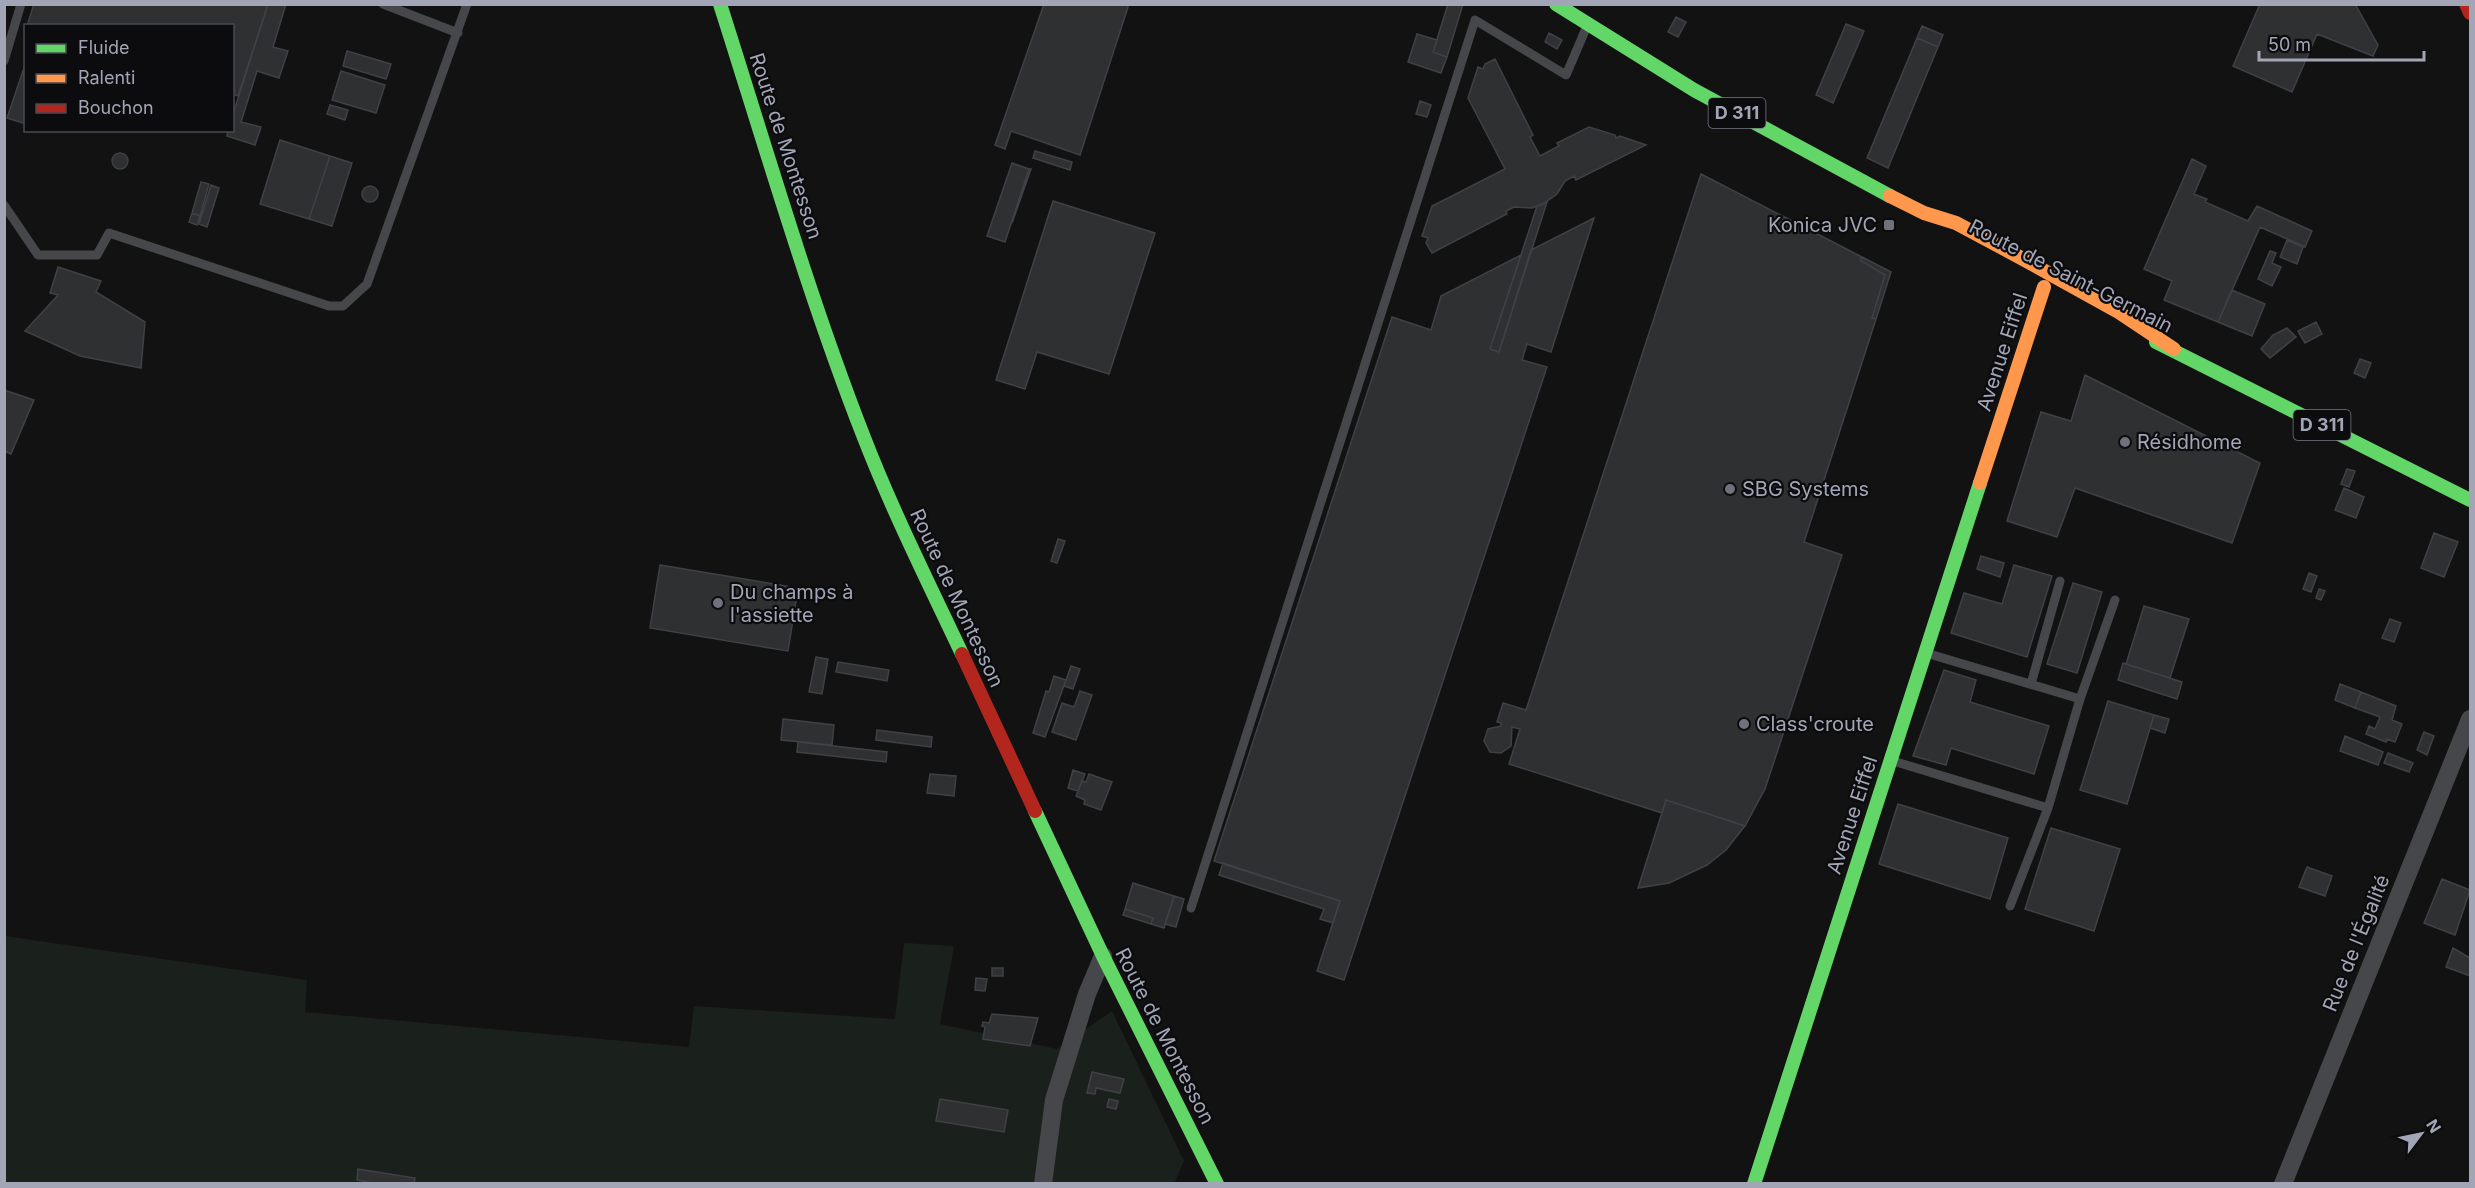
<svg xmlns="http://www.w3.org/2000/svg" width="2475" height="1188" viewBox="0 0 2475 1188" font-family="Inter,sans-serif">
<rect width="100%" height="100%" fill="#121212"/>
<path fill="#1a211c" d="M 5,936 L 307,980 L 305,1012 L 689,1047 L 694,1006 L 895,1019 L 904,943 L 954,946 L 940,1024 L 1057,1049 L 1112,1011 L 1184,1161 L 1174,1184 L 5,1184 Z"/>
<path fill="#2f3032" stroke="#404146" stroke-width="1.5" d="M 34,4 L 268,4 L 238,96 L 232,94 L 232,26 L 27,26 Z
M 268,4 L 286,4 L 273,47 L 288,51 L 279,78 L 257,71 L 241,122 L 261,127 L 255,145 L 227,136 L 228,130 L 232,130 L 232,117 Z
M 1044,4 L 1129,4 L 1080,155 L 1011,131 L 1005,149 L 995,145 Z
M 1448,4 L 1463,4 L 1447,57 L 1433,52 Z
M 2260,4 L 2355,4 L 2378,45 L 2373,56 L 2317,34 L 2292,92 L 2233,66 Z
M 1676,17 L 1686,22 L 1678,37 L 1668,32 Z
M 1846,24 L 1864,31 L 1833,103 L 1816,95 Z
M 1922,26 L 1943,35 L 1938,47 L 1917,38 Z
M 1549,33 L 1562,40 L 1557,49 L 1545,42 Z
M 1417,34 L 1437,40 L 1433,52 L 1447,57 L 1441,73 L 1408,62 Z
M 1917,38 L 1938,47 L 1888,168 L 1867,158 Z
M 347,51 L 391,64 L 386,79 L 343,66 Z
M 1495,59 L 1533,135 L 1530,137 L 1540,156 L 1559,146 L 1557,143 L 1589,127 L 1615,135 L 1616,138 L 1620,136 L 1646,145 L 1576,180 L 1574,176 L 1565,181 L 1557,194 L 1543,204 L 1532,208 L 1514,207 L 1506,211 L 1507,214 L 1432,253 L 1426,243 L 1428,238 L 1422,236 L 1432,206 L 1505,169 L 1468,98 L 1478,67 L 1483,69 L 1485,64 Z
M 26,62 L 26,124 L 7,118 Z
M 341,71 L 385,85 L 376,113 L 332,100 Z
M 1420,101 L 1431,105 L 1427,117 L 1416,114 Z
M 330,105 L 348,110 L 345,120 L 327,114 Z
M 280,140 L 330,156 L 309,219 L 260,204 Z
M 1035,151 L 1072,162 L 1070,170 L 1033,158 Z
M112 161a8 8 0 1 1 16 0a8 8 0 1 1-16 0Z
M 330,156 L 352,163 L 332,226 L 309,219 Z
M 2192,159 L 2206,166 L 2194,194 L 2207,199 L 2205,202 L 2248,221 L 2257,206 L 2312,231 L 2305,247 L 2260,227 L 2218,322 L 2164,300 L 2172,281 L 2144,269 Z
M 1012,163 L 1029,169 L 1005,242 L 987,236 Z
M 1029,169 L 1031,169 L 1012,223 Z
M 1701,174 L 1862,257 L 1860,260 L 1885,275 L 1872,318 L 1876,319 L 1804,542 L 1842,555 L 1765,789 L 1745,826 L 1666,800 L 1662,813 L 1509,764 L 1520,729 L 1512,727 L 1511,746 L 1501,753 L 1490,752 L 1484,741 L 1488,729 L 1501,726 L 1501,723 L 1497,722 L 1503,703 L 1526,710 Z
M 201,182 L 209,184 L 200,216 L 192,213 Z
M 211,185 L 219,188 L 207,227 L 199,224 Z
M362 194a8 8 0 1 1 16 0a8 8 0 1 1-16 0Z
M 1053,201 L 1155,233 L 1109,374 L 1037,352 L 1025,389 L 996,380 Z
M 1547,202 L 1499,352 L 1490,349 L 1537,206 Z
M 192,213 L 200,216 L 197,225 L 189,222 Z
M 1594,218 L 1551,352 L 1527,344 L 1522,360 L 1547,367 L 1344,980 L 1317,971 L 1340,901 L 1214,861 L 1392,317 L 1431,330 L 1441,296 L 1521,255 L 1490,349 L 1499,352 L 1531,250 Z
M 2287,240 L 2303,247 L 2297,264 L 2280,257 Z
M 2270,251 L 2276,253 L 2272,263 L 2281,267 L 2272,286 L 2258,279 Z
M 1862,257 L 1891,272 L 1876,319 L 1872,318 L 1885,275 L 1860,260 Z
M 58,267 L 101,281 L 96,292 L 145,322 L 141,368 L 80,356 L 25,331 L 58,295 L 50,293 Z
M 2232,290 L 2265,304 L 2252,336 L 2218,322 Z
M 2316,322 L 2322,334 L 2305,343 L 2298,331 Z
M 2287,328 L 2296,337 L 2270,358 L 2261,349 L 2273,335 Z
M 2360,359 L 2371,363 L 2365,378 L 2354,373 Z
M 2085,375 L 2260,463 L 2232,543 L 2075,488 L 2057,537 L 2007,521 L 2041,412 L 2071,421 Z
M 4,390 L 34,400 L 11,454 L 4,451 Z
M 2347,469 L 2355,471 L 2349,487 L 2341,484 Z
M 2344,488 L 2364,497 L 2356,518 L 2335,510 Z
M 2434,533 L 2458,542 L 2444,577 L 2421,568 Z
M 1058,539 L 1065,541 L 1057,563 L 1051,561 Z
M 1981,556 L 2004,563 L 2000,577 L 1977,569 Z
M 660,565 L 798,588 L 788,651 L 650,628 Z
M 2014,565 L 2052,576 L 2027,657 L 1951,633 L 1964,593 L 2002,604 Z
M 2309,573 L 2317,576 L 2311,592 L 2303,589 Z
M 2073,583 L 2102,592 L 2077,673 L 2047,664 Z
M 2319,589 L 2325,591 L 2321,600 L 2316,598 Z
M 2144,606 L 2189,619 L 2170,678 L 2126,664 Z
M 2390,619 L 2401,623 L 2394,642 L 2382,638 Z
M 816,657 L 828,659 L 822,694 L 809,692 Z
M 838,662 L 889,670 L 887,681 L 836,672 Z
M 2123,663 L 2182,682 L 2177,699 L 2118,680 Z
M 1071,666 L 1080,669 L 1073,689 L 1064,686 Z
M 1944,670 L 1976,680 L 1970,702 L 2049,726 L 2034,774 L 1951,748 L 1946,765 L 1913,756 Z
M 1054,676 L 1066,680 L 1045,737 L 1033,733 L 1046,691 L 1049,692 Z
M 2340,684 L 2361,692 L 2355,708 L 2335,700 Z
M 1080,691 L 1092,695 L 1076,740 L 1052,732 L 1062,703 L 1074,707 Z
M 2361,692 L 2396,706 L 2392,720 L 2402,724 L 2395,742 L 2387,739 L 2386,742 L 2366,734 L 2369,726 L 2375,729 L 2380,717 L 2355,708 Z
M 2108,701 L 2154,715 L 2127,804 L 2080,790 Z
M 2154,715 L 2169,719 L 2165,733 L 2150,728 Z
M 783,719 L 834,725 L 832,745 L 781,740 Z
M 877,730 L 932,737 L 931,747 L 876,740 Z
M 2424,732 L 2434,736 L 2427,755 L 2417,750 Z
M 2345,736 L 2383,752 L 2378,765 L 2340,751 Z
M 798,742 L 887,752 L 886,762 L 797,752 Z
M 2388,753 L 2413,763 L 2409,772 L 2384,763 Z
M 1073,770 L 1085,774 L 1078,791 L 1068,788 Z
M 930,774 L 956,776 L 954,796 L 927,793 Z
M 1089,774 L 1112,782 L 1101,810 L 1084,804 L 1085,800 L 1076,796 L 1082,781 L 1086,782 Z
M 1666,800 L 1745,826 L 1726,850 L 1707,865 L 1669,883 L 1638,888 Z
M 1898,804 L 2008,838 L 1990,899 L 1879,864 Z
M 2051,828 L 2120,849 L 2094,931 L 2025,909 Z
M 1223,863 L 1340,901 L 1333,923 L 1320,919 L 1324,909 L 1219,875 Z
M 2307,867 L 2332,876 L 2325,896 L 2299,887 Z
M 2442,879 L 2470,890 L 2455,935 L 2424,923 Z
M 1133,883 L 1174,896 L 1164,928 L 1151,924 L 1153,918 L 1125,909 Z
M 1174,896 L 1184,899 L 1176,927 L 1165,924 Z
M 1125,909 L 1153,918 L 1151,924 L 1123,915 Z
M 2453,948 L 2470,958 L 2470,976 L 2446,967 Z
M 992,968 L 1003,968 L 1003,976 L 992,976 Z
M 976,978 L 987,979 L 985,991 L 975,990 Z
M 992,1014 L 1038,1018 L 1030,1046 L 983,1039 L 985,1027 L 982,1026 L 983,1022 L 989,1023 Z
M 1092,1072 L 1124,1079 L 1120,1093 L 1096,1088 L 1095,1094 L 1087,1093 Z
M 940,1099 L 1008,1110 L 1004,1132 L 936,1121 Z
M 1109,1099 L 1118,1101 L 1116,1109 L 1107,1107 Z
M 358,1169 L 415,1178 L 414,1184 L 377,1184 L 357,1180 Z"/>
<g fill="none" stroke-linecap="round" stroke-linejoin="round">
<path stroke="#46474b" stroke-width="9" d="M 383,4 L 458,33
M 4,61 L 21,4
M 4,205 L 38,255 L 97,255 L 109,233 L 329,306 L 343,306 L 367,284 L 467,4
M 2031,684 L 2060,581
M 2080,699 L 2115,600
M 1893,761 L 2048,808 L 2080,699 L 1926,653
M 2010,906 L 2048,808
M 1191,908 L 1475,20 L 1566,75 L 1587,26"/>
<path stroke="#46474b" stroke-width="18" d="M 1043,1184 L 1054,1100 L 1087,994 L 1103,956
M 2283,1184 L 2470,719"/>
<path stroke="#63d668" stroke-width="14" d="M 720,4 C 766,148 808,294 863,435 C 892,510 928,582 962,654
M 1556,4 L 1694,90 L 1890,196
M 2156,342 L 2470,500
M 1035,811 L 1103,956 L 1217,1184
M 1754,1184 L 1980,483"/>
<path stroke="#ff974d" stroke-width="14" d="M 1890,196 L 1924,213 L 1956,223 L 2023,259 L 2117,311 L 2174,349
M 1980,483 L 2044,287"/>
<path stroke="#b3261e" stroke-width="14" d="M 2466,4 L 2470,13
M 962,654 L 1035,811"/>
</g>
<g fill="#6f727c" stroke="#0c0c0e" stroke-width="2">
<rect x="1883" y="219" width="12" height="12" rx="3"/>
<circle cx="2125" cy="442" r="6"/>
<circle cx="1730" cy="489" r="6"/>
<circle cx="718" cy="603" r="6"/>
<circle cx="1744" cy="724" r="6"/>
</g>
<g text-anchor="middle" stroke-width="4.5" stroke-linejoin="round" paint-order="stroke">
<g fill="#0c0c0e" stroke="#747783" stroke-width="1.5">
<rect x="1708.5" y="98" width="57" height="30" rx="4.5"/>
<rect x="2293.5" y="410" width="57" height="30" rx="4.5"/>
</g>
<g font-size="18" font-weight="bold" fill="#a1a5b5">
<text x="1737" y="119">D 311</text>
<text x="2322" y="431">D 311</text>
</g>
<g font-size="20" fill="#a1a5b5" stroke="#0c0c0e">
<text transform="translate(786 146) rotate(72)" y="7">Route de Montesson</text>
<text transform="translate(2071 276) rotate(27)" y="7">Route de Saint-Germain</text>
<text transform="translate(2002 352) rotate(-72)" y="7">Avenue Eiffel</text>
<text transform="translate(957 598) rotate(65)" y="7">Route de Montesson</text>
<text transform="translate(1852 815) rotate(-72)" y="7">Avenue Eiffel</text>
<text transform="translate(2356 943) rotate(-68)" y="7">Rue de l'Égalité</text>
<text transform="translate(1165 1036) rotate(63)" y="7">Route de Montesson</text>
</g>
<g font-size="20" fill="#a1a5b5" stroke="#0c0c0e" text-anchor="start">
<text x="1877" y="232" text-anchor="end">Konica JVC</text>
<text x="2137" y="449">Résidhome</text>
<text x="1742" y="496">SBG Systems</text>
<text x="730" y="599">Du champs à<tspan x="730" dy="23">l'assiette</tspan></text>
<text x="1756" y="731">Class'croute</text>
</g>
</g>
<rect width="2475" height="1188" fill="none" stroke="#a1a5b5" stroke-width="12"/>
<rect x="24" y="24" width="210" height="108" fill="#0c0c0e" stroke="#484951" stroke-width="1.5"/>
<rect x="36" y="44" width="30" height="9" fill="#63d668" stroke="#484951" stroke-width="1.5"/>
<text x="78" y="54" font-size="18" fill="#a1a5b5">Fluide</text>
<rect x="36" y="74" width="30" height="9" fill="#ff974d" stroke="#484951" stroke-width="1.5"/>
<text x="78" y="84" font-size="18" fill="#a1a5b5">Ralenti</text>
<rect x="36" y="104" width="30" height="9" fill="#b3261e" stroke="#484951" stroke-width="1.5"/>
<text x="78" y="114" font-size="18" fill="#a1a5b5">Bouchon</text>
<g transform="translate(2421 1134) rotate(58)" stroke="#0c0c0e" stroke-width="4.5" paint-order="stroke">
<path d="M0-4.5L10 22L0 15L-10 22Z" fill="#a1a5b5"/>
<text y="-9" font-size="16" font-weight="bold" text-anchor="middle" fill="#a1a5b5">N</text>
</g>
<path d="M2259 51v9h165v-9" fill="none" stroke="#a1a5b5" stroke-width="3"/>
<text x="2268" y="51" font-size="18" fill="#a1a5b5" stroke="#0c0c0e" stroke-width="4.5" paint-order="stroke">50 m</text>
</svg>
